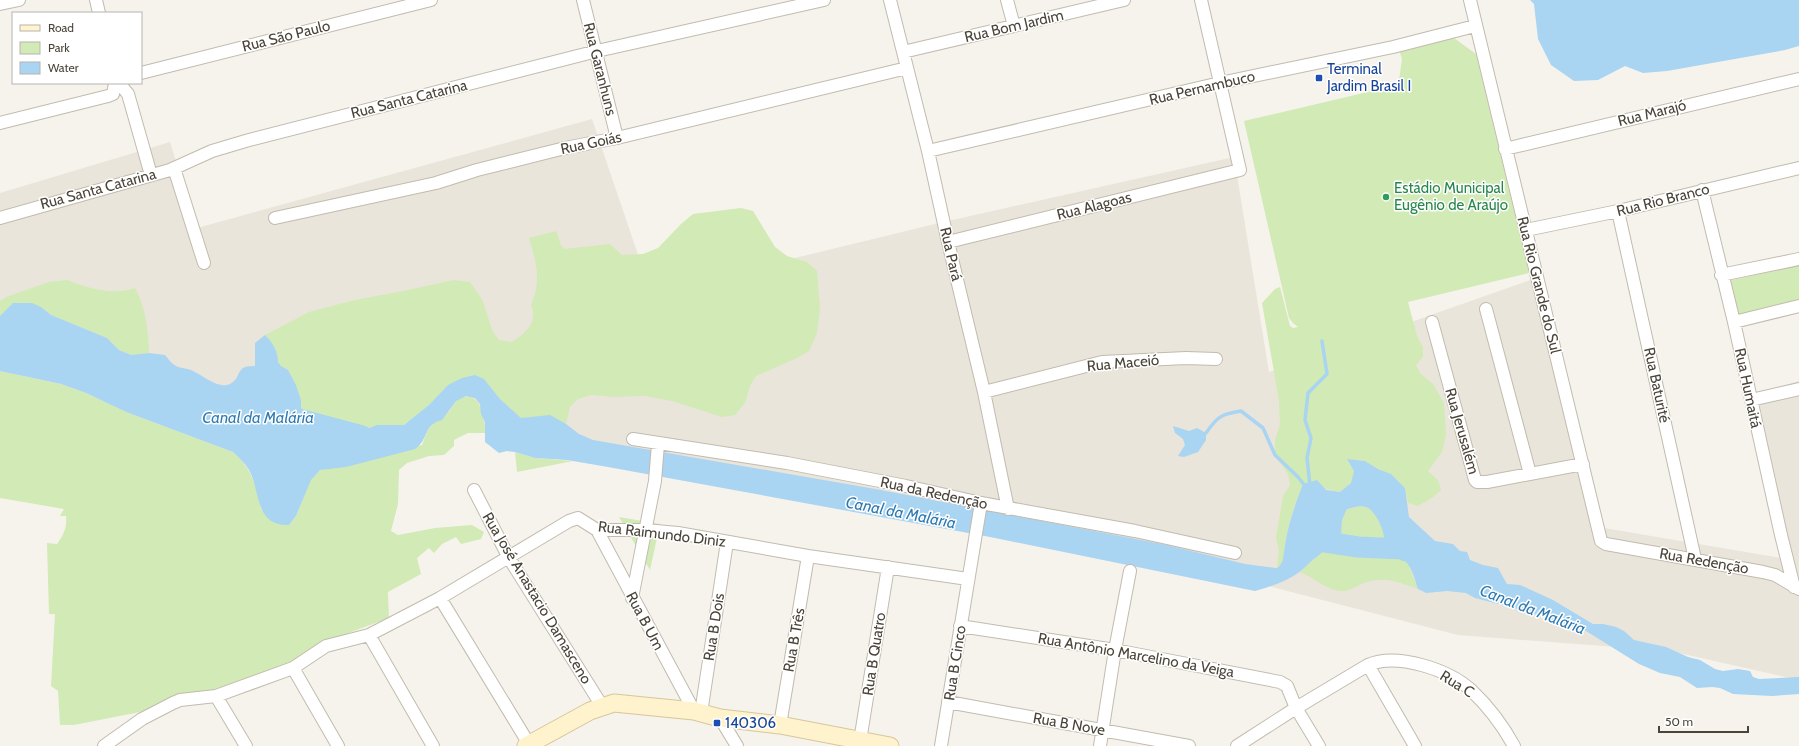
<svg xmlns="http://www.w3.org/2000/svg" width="1799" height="746" viewBox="0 0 1799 746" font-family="Cabin,sans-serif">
<rect width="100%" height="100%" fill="#f6f3ec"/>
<path fill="#eae5da" d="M 592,119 L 651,293 L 939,223 L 1234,157 L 1269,372 L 1536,278 L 1598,527 L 1787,559 L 1756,393 L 1799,381 L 1799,680 L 1670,651 L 1458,635 L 1140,553 L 526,436 L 0,373 L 0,193 L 170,142 L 197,228 Z"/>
<path fill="#d2eab5" d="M 1454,38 L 1476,54 L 1529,273 L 1408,302 L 1417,336 L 1423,347 L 1423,357 L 1416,365 L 1420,373 L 1433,384 L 1444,403 L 1446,435 L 1442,452 L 1428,471 L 1438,480 L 1441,490 L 1432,498 L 1418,506 L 1408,503 L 1405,488 L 1391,474 L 1378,469 L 1365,461 L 1347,459 L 1354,471 L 1351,483 L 1340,492 L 1303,484 C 1294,506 1287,528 1284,552 C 1284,559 1284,564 1277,568 L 1279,551 L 1276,538 L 1283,496 L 1290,485 L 1288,474 L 1275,455 L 1275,440 L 1280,424 L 1279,401 L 1262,303 L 1275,289 L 1280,287 L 1290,326 L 1293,328 L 1298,327 L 1293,323 L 1289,318 L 1244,121 L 1389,87 L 1399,80 L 1402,59 L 1399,50 Z
M 741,208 L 753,211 L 775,247 L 787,256 L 807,262 L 817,271 L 820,308 L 817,333 L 809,351 L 795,359 L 756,376 L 750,386 L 745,403 L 735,415 L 722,417 L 672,401 L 644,396 L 614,397 L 592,395 L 578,399 L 570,407 L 566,424 C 552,416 537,417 521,418 L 500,399 L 484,379 L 448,385 L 429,405 L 404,425 L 376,425 L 365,430 L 353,427 L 345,421 C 341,426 329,435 323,430 C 320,427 318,422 315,420 C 311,415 306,416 301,413 L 301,400 L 296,385 L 288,370 L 281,366 L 278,362 C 278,351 273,343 265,335 L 309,312 L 355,300 L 403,291 L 454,280 L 470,282 L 482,299 L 493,332 L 499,340 L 512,342 C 525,333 539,322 531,305 C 542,280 536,262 529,238 L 556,231 L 561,245 L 564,249 L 610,244 L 622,255 L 643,254 L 658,248 L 681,224 L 693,214 Z
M 1799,265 L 1799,304 L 1736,319 L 1728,281 Z
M 67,280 C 88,288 112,296 135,288 C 146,308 148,330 149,353 L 131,355 L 119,350 L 107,338 L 51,315 L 41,307 L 0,316 L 0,301 L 6,297 L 49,282 Z
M 0,371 L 61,384 L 86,393 L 126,412 L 233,452 C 251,467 257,487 261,509 L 289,525 L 296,516 L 311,479 L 320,470 L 422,445 C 426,435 427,428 436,421 C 440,418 445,416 449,412 C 452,409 453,403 457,400 C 479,386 485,417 485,433 L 468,433 L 454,440 L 454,446 L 444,455 L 429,456 L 407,463 L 399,470 L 398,504 L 391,531 L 398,535 L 435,528 L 472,525 L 484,532 L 481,539 L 461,544 L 456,537 L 442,544 L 434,553 L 429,548 L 417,558 L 421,574 L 388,592 L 389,618 L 316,645 L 292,662 L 227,688 L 172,698 L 145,711 L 74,725 L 60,725 L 58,691 L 51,686 L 55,614 L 49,614 L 47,543 L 57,544 C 64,534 67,528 66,516 L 60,516 L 64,509 L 0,498 Z
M 515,452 L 535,458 L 573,461 L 517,472 Z
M 1363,506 L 1369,507 L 1377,517 L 1385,534 L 1384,543 L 1375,553 L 1391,558 L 1400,557 L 1407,561 L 1418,589 C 1402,583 1385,576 1367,582 C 1358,584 1351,592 1341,591 C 1329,591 1312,577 1300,572 L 1322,551 L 1330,549 L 1341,535 L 1342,520 L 1347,509 Z
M 619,517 L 660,524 L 650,570 Z"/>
<path fill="#a9d4f2" d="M 1530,0 L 1799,0 L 1799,46 L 1785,50 L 1667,71 L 1643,73 L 1625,66 L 1598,80 L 1574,81 L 1551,65 L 1538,39 L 1534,4 Z
M 13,303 L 32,303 L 41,307 L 51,315 L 107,338 L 119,350 L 131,355 L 149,353 L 165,355 C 168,358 170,362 173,364 C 177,368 185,368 191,370 C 201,374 219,390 230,384 C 243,377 234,365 255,366 L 255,343 L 265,335 C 273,343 278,351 278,362 L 281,366 L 288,370 L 296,385 L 301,400 L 301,413 L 311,415 L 323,430 L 326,432 L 331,431 L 345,421 L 353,427 L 365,430 L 376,425 L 404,425 L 429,405 L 448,385 L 462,378 L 475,375 L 484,379 L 500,399 L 521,418 L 550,415 L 566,424 L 579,434 L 593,440 L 881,490 L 1167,545 L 1245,564 L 1277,568 C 1283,564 1283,559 1284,552 C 1287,528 1294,507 1303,484 L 1317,480 L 1326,490 L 1340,492 L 1351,483 L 1354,471 L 1347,459 L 1365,461 L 1378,469 L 1391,474 L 1405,488 L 1409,517 L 1435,541 L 1453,544 L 1460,551 L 1467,552 L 1470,560 L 1483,565 L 1498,568 L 1507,584 L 1520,585 L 1553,600 L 1593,624 L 1603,624 L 1616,627 L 1624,631 L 1634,640 L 1666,647 L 1688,657 L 1700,660 L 1715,669 L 1723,671 L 1738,669 L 1750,671 L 1753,677 L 1759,679 L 1799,677 L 1799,694 L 1772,696 L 1733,694 L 1720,688 L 1712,687 L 1697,688 L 1680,677 L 1660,673 L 1639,664 L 1586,631 L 1522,610 L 1475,598 L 1466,593 L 1447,591 L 1426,593 L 1418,589 C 1415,580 1410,559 1399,558 C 1390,556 1384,559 1374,553 C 1377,550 1381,547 1383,544 C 1388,536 1375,509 1366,507 C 1360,505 1353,508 1347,509 L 1342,520 L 1341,535 L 1330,549 C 1316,552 1310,565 1298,573 C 1285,582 1270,587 1255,591 L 990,537 L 608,467 L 567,460 L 535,458 L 515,452 L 507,451 L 499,453 L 485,442 L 485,422 L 481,414 L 480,404 L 475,398 L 466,396 L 456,401 L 442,420 C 423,424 429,440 415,449 L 346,467 L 320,470 L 311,480 L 296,516 L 289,525 C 254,526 261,491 249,470 C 245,463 239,458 233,452 L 126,412 L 86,393 L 61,384 L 0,371 L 0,316 Z
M 1173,426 L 1189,431 L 1197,428 L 1206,433 L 1206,440 L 1198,452 L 1184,457 L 1178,456 L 1185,445 L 1183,439 L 1175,433 Z"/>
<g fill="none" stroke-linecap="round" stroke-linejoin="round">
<path stroke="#a9d4f2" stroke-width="3.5" d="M 1206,433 C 1217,417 1221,414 1241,411 L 1263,428 L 1275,455 L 1298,477 L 1306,487
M 1310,486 L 1307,458 L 1311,438 L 1305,420 L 1308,393 L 1327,374 L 1322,341"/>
<path stroke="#a9d4f2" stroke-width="21" d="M 291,417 L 362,436
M 1310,549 L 1319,541 L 1358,547 L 1403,549 L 1406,551"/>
<g stroke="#c2bbae" stroke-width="14">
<path id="street" d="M 96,0 L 99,13
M 583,0 L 617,138
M 890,0 L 928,151 L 948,242 L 984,392 L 1008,509
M 1007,0 L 1014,26
M 1470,0 L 1601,541 L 1606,544 L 1763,572 L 1775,575 L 1799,589
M 0,4 L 19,0
M 903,52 L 1124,0
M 141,73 L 431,0
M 119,83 L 128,94 L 151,175
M 0,123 L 108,96 L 113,94 L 115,83
M 1505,149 L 1799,79
M 928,151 L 1220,83 L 1393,47 L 1475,26
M 174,168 L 204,263
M 1702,190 L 1734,322 L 1781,535 L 1794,587
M 1618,211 L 1695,559
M 0,218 L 170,170 L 212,151 L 249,140 L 597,51 L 824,0
M 275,218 L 436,183 L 477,170 L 565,148 L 617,138 L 907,68
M 1526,230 L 1618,211 L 1799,168
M 948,242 L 1240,170 L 1201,0
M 1721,275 L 1799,259
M 1486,309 L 1530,474
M 1432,322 L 1475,480 L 1477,482 L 1487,482 L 1583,464
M 1734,322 L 1799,306
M 984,392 L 1102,362 L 1186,358 L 1216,359
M 1751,400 L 1799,389
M 633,439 L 787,463 L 906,486 L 981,503 L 1135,531 L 1235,553
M 474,490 L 509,558 L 602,706
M 597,530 L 694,711
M 440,598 L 529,744
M 632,598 L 655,481 L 658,444
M 960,626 L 1115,650 L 1280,682 L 1287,686 L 1296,708 L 1319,746
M 369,635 L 433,746
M 1368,665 L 1415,746
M 293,668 L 338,746
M 216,696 L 246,746
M 948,702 L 1189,746
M 701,713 L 727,542
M 720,718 L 737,746
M 780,725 L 808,556
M 860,741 L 888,567
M 104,746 L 142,719 L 173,703 L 180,700 L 216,696 L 293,668 L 326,646 L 369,635 L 440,598 L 569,521 L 578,518 L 597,530 L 645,530 L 678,533 L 808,556 L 968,579
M 941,746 L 981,503
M 1100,746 L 1115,650 L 1130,571
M 1237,746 L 1296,708 L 1368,665 C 1397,652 1449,670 1471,690 C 1488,706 1503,726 1514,746"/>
</g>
<g stroke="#d6c79b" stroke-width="19">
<path id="secondary" d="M 526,746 L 590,711 L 614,703 L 694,711 L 720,718 L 780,725 L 890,746"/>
</g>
<use href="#street" stroke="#fff" stroke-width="12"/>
<use href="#secondary" stroke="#fff3cd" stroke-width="17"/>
</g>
<g fill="#1a4fb4" stroke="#fff" stroke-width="1.5">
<rect x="1315" y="74" width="8" height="8" rx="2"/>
<rect x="713" y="719" width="8" height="8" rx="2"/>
</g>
<circle fill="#2e9e5b" stroke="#fff" stroke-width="1.5" cx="1386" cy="197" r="4"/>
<g text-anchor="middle" stroke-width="3" stroke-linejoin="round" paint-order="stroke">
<g font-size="15" fill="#4b4439" stroke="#fff">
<text transform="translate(1014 26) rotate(-13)" y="5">Rua Bom Jardim</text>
<text transform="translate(286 36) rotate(-14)" y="5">Rua São Paulo</text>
<text transform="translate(600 69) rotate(76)" y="5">Rua Garanhuns</text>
<text transform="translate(1202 88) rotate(-13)" y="5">Rua Pernambuco</text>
<text transform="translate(409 99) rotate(-14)" y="5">Rua Santa Catarina</text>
<text transform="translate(1652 113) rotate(-14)" y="5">Rua Marajó</text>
<text transform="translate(591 143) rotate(-12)" y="5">Rua Goiás</text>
<text transform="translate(98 189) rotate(-15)" y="5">Rua Santa Catarina</text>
<text transform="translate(1663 200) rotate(-14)" y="5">Rua Rio Branco</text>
<text transform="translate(1094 206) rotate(-14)" y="5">Rua Alagoas</text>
<text transform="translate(951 254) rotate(77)" y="5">Rua Pará</text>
<text transform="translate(1539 285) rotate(76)" y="5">Rua Rio Grande do Sul</text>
<text transform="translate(1123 363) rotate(-5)" y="5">Rua Maceió</text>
<text transform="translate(1657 385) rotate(78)" y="5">Rua Baturité</text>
<text transform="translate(1748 388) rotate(78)" y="5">Rua Humaitá</text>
<text transform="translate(1462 431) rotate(74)" y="5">Rua Jerusalém</text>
<text transform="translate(934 493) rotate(12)" y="5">Rua da Redenção</text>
<text transform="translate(662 534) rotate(7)" y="5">Rua Raimundo Diniz</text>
<text transform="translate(1704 561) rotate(10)" y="5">Rua Redenção</text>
<text transform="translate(537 598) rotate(59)" y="5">Rua José Anastacio Damasceno</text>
<text transform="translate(645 621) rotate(62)" y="5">Rua B Um</text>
<text transform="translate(714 627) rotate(-81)" y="5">Rua B Dois</text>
<text transform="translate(794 640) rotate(-80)" y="5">Rua B Três</text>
<text transform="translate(874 654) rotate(-81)" y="5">Rua B Quatro</text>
<text transform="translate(1136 655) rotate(10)" y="5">Rua Antônio Marcelino da Veiga</text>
<text transform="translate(955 663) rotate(-81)" y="5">Rua B Cinco</text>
<text transform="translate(1457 684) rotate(32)" y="5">Rua C</text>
<text transform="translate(1069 724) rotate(10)" y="5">Rua B Nove</text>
</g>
<g font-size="15" fill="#164399" stroke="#fff" text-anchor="start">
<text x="1327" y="74">Terminal<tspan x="1327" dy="17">Jardim Brasil I</tspan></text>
<text x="725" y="728">140306</text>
</g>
<g font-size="15" fill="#27864d" stroke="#fff" text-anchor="start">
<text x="1394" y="193">Estádio Municipal<tspan x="1394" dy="17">Eugênio de Araújo</tspan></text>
</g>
<g font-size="16" font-style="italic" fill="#2e7ab2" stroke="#fff">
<text x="258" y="423">Canal da Malária</text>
<text transform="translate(901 512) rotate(11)" y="6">Canal da Malária</text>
<text transform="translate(1533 609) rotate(21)" y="6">Canal da Malária</text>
</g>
</g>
<rect x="12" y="12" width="130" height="72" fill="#ffffff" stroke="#b7b4b0"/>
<rect x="20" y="25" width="20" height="6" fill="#fff3cd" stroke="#b7b4b0"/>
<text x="48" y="32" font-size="12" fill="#4b4439">Road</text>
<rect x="20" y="42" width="20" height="12" fill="#d2eab5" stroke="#b7b4b0"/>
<text x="48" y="52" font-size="12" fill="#4b4439">Park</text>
<rect x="20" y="62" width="20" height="12" fill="#a9d4f2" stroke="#b7b4b0"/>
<text x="48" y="72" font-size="12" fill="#4b4439">Water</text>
<path d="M1659 726v6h89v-6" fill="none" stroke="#4b4439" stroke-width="2"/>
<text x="1665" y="726" font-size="12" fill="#4b4439" stroke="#ffffff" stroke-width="3" paint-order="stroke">50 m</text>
</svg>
